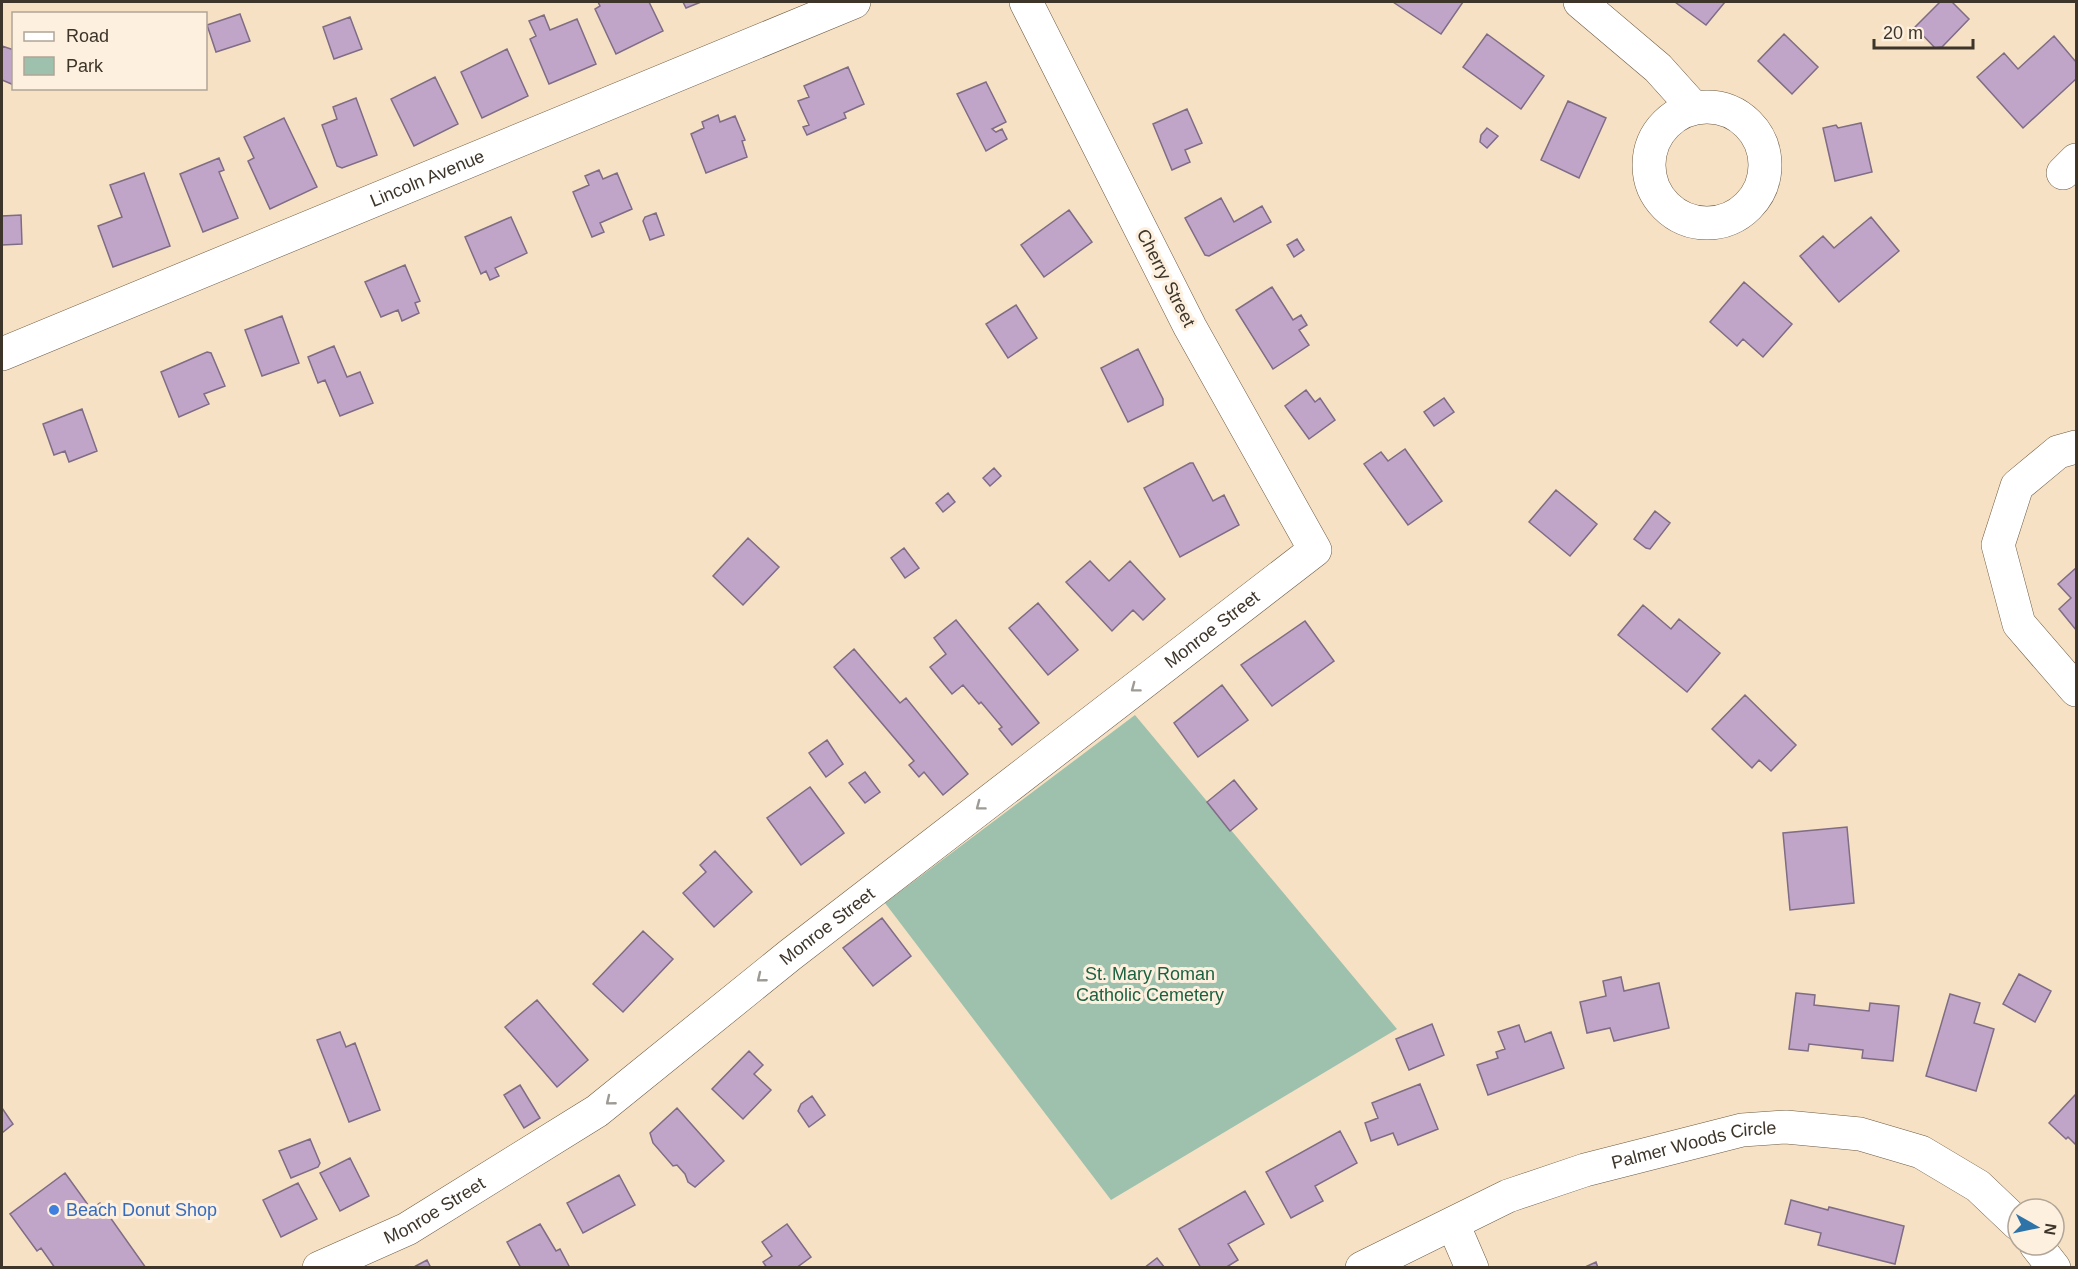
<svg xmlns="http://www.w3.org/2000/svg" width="2078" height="1269" viewBox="0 0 2078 1269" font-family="Helvetica,sans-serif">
<rect width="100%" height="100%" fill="#f7e1c5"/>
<path fill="#9dc1ac" d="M 1135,715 L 1397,1029 L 1111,1200 L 885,903 Z"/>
<path fill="#c0a5c8" stroke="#7f6c85" stroke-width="1.5" d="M 598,2 L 649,2 L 663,31 L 616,54 L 595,9 L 600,6 Z
M 683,2 L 701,2 L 686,8 Z
M 1393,2 L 1463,2 L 1441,34 Z
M 1675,2 L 1725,2 L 1706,25 Z
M 1940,2 L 1952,2 L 1969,19 L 1942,47 L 1935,48 L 1915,27 Z
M 240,14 L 250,41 L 216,52 L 207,25 Z
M 544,15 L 550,30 L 577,19 L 596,64 L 549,84 L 530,39 L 536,36 L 529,21 Z
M 350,17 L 362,49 L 334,59 L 323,27 Z
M 1487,34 L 1544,76 L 1521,109 L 1463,67 Z
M 1784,34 L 1818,67 L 1792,94 L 1758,61 Z
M 2054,36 L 2076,62 L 2076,79 L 2023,128 L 1977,77 L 2004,53 L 2018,69 Z
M 2,46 L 14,50 L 14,85 L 2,80 Z
M 507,49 L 528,96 L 482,118 L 461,72 Z
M 848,67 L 864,104 L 844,113 L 846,118 L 807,135 L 803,127 L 809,125 L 798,101 L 809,97 L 804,86 Z
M 435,77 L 458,124 L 414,146 L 391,99 Z
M 986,82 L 1006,122 L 992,129 L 996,132 L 1002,129 L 1007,139 L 986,151 L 957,94 Z
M 356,98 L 377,155 L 342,168 L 337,166 L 322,125 L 337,119 L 333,107 Z
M 1568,101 L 1606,118 L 1579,178 L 1541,160 Z
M 1187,109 L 1202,143 L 1185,150 L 1190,162 L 1172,170 L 1153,124 Z
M 718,115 L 720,122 L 735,116 L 745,140 L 742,141 L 747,157 L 706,173 L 691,134 L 704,128 L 702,122 Z
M 284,118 L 317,187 L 270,209 L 248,161 L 254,158 L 244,137 Z
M 1861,123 L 1872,172 L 1835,181 L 1823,128 L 1836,125 L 1838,128 Z
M 1487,128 L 1498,136 L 1487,148 L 1480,142 L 1481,135 Z
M 219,158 L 224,170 L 219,172 L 238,218 L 203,232 L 180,174 Z
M 599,170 L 603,179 L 617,173 L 632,209 L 600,223 L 604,232 L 592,237 L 573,192 L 589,185 L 585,176 Z
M 144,173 L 170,246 L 113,267 L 98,226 L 122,217 L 110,185 Z
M 1221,198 L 1234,222 L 1262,206 L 1271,222 L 1209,256 L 1205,255 L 1185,218 Z
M 1069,210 L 1092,242 L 1044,277 L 1021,245 Z
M 656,213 L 664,235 L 650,240 L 643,221 L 645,217 Z
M 21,215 L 22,244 L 2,245 L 2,216 Z
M 511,217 L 527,253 L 495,268 L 499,276 L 490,280 L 486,271 L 481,274 L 465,237 Z
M 1871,217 L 1899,251 L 1839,302 L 1800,256 L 1823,236 L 1834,248 Z
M 1297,239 L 1304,250 L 1294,257 L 1287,245 Z
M 405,265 L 420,301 L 415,303 L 419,313 L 402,321 L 398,310 L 381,317 L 365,282 Z
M 1744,282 L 1792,324 L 1763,357 L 1743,339 L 1737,346 L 1710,322 Z
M 1272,287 L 1293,320 L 1301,315 L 1307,325 L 1299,330 L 1309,345 L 1273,369 L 1236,310 Z
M 1016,305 L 1037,338 L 1008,358 L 986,324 Z
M 282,316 L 299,363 L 262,376 L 245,330 Z
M 334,346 L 347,377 L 360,372 L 373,403 L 340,416 L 325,380 L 318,383 L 308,357 Z
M 1138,349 L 1163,399 L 1163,405 L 1128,422 L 1101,368 Z
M 207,352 L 211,353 L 225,386 L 204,394 L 209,404 L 179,417 L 161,372 Z
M 1306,390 L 1315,402 L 1320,398 L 1335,420 L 1309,439 L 1285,406 Z
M 1444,398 L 1454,412 L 1434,426 L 1424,412 Z
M 82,409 L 97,451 L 69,462 L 65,451 L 54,455 L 43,424 Z
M 1405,449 L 1442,501 L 1408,525 L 1364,464 L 1381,452 L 1388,461 Z
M 1190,463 L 1193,463 L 1213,501 L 1224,495 L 1239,525 L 1180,557 L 1144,488 Z
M 994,468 L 1001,476 L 990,486 L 983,478 Z
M 1556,490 L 1597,524 L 1570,556 L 1529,522 Z
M 948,493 L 955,502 L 943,512 L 936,503 Z
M 1655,511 L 1670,523 L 1650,549 L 1646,548 L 1634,539 Z
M 748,538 L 779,567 L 743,605 L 713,576 Z
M 904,548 L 919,568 L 905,578 L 891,558 Z
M 1090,561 L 1109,581 L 1130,561 L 1165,599 L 1143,620 L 1133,610 L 1112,631 L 1066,582 Z
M 2076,568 L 2076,630 L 2059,609 L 2071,598 L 2058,584 Z
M 1038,603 L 1078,650 L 1048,675 L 1009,628 Z
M 1643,605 L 1671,629 L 1679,619 L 1720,653 L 1687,692 L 1618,635 Z
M 956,620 L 1039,723 L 1012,745 L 999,729 L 1002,727 L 981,702 L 979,704 L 963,685 L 952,694 L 930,667 L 946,654 L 934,638 Z
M 1305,621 L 1334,661 L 1272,706 L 1241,665 Z
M 854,649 L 900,703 L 906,698 L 968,774 L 943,795 L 924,772 L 919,777 L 909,765 L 914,761 L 834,667 Z
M 1222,685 L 1248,720 L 1198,757 L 1174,723 Z
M 1745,695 L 1796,745 L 1771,771 L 1759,760 L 1752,768 L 1712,729 Z
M 827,740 L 843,764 L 826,777 L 809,753 Z
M 865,772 L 880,792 L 865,803 L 849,783 Z
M 1234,780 L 1257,809 L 1230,831 L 1207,802 Z
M 810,787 L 844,833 L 801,865 L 767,818 Z
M 1847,827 L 1854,903 L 1790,910 L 1783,833 Z
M 715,851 L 752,892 L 714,927 L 683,893 L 706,872 L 700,865 Z
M 882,918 L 911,956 L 873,986 L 843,948 Z
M 643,931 L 673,959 L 623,1012 L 593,984 Z
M 2019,974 L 2051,991 L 2035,1022 L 2003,1004 Z
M 1621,977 L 1624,991 L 1659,983 L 1669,1028 L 1614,1041 L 1610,1028 L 1587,1033 L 1580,1002 L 1606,996 L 1603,981 Z
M 1796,993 L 1815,995 L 1814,1005 L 1869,1011 L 1870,1003 L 1899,1006 L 1893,1061 L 1862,1058 L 1863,1050 L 1809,1044 L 1808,1051 L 1789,1049 Z
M 1950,994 L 1980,1003 L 1974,1023 L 1994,1029 L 1976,1091 L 1926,1076 Z
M 537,1000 L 588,1060 L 557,1087 L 505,1027 Z
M 1432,1024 L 1444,1055 L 1409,1070 L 1396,1039 Z
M 1519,1025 L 1525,1042 L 1551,1032 L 1564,1068 L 1488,1095 L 1477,1065 L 1498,1058 L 1496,1052 L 1505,1049 L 1498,1032 Z
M 340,1032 L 346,1047 L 355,1043 L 380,1110 L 349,1122 L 317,1040 Z
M 749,1051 L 763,1065 L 754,1074 L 771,1090 L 743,1119 L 712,1089 Z
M 1420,1084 L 1438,1129 L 1398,1145 L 1393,1133 L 1371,1141 L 1365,1123 L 1378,1118 L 1372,1103 Z
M 520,1085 L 540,1118 L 524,1128 L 504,1095 Z
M 2076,1094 L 2076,1145 L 2068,1137 L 2066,1139 L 2049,1123 Z
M 812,1096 L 825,1115 L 809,1127 L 798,1111 L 801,1104 Z
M 2,1108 L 13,1124 L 2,1133 Z
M 677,1108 L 724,1161 L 695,1187 L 688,1182 L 685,1174 L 677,1165 L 673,1166 L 653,1143 L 650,1133 Z
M 1340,1131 L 1357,1163 L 1315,1186 L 1323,1201 L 1291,1218 L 1266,1172 Z
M 310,1139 L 320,1163 L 318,1167 L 291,1178 L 279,1151 Z
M 350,1158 L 369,1196 L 340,1211 L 320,1173 Z
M 65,1173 L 91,1209 L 100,1203 L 146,1268 L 55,1268 L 41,1248 L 37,1251 L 10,1214 Z
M 619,1175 L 635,1205 L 583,1233 L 567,1203 Z
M 298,1183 L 317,1219 L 281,1237 L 263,1200 Z
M 1245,1191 L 1264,1224 L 1228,1244 L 1238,1260 L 1225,1268 L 1201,1268 L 1179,1229 Z
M 1791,1200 L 1828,1210 L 1829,1207 L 1904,1226 L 1895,1264 L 1818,1245 L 1821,1233 L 1785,1224 Z
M 540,1224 L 556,1251 L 560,1249 L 570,1268 L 521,1268 L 507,1242 Z
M 787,1224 L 811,1257 L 796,1268 L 767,1268 L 763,1262 L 772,1256 L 762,1242 Z
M 1157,1258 L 1165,1268 L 1144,1268 Z
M 427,1260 L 431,1268 L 412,1268 Z
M 1596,1262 L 1598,1268 L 1583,1268 Z"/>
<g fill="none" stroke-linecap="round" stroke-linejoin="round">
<g stroke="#6c5a41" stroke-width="34">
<g id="minor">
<path d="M 1580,2 L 1658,68 L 1694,108"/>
<circle cx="1707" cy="165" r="58"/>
<path d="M 2063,173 L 2076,160"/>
<path id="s1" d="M 2,354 L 854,2"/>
<path d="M 2076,447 L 2058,452 L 2017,486 L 1998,545 L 2019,624 L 2076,690"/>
<path d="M 1453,1224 L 1472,1268"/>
<path d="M 2036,1245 L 2054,1268"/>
<path id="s2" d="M 319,1268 L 407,1229 L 597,1111 L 790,955 L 1315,550 L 1190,327 L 1026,2"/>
<path id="s3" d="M 1362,1268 L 1508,1196 L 1585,1170 L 1742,1130 L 1786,1127 L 1860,1134 L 1921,1152 L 1978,1186 L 2018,1224"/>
</g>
</g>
<use href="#minor" stroke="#fff" stroke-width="33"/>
</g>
<defs><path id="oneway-chevron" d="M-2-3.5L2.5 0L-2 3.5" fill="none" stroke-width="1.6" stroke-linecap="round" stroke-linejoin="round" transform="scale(1.5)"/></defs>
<g stroke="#9e9a94">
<use href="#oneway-chevron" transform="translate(1135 688) rotate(143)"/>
<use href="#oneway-chevron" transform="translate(980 806) rotate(143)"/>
<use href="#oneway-chevron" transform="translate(761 978) rotate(141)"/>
<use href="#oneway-chevron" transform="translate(610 1101) rotate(141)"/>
</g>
<circle fill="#3f7fe0" stroke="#fdf0df" stroke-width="2" cx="54" cy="1210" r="6"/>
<g text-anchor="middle" stroke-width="6" stroke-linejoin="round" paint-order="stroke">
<g font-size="18" fill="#3d352a" stroke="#fdf0df">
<text dy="6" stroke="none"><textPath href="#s1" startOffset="460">Lincoln Avenue</textPath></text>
<text transform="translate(1166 278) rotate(63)" y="6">Cherry Street</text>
<text dy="6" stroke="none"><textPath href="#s2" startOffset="1101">Monroe Street</textPath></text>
<text dy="6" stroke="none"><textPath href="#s2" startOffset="615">Monroe Street</textPath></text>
<text dy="6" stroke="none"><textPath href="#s3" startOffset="356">Palmer Woods Circle</textPath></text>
<text dy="6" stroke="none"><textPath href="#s2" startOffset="129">Monroe Street</textPath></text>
</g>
<g font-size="18" fill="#1c6242" stroke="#fdf0df">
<text x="1150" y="980">St. Mary Roman<tspan x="1150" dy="21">Catholic Cemetery</tspan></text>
</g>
<g font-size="18" fill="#366cbe" stroke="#fdf0df" text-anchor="start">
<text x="66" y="1216">Beach Donut Shop</text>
</g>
</g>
<rect width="2078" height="1269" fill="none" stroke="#3d352a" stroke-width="6"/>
<rect x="12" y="12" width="195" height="78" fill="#fdf0df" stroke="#b0a597" stroke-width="1.5"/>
<rect x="24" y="32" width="30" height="9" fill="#ffffff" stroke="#b0a597" stroke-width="1.5"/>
<text x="66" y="42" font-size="18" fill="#3d352a">Road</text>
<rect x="24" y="57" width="30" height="18" fill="#9dc1ac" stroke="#b0a597" stroke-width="1.5"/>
<text x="66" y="72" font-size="18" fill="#3d352a">Park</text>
<g transform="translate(2036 1227) rotate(99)"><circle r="28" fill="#fdf0df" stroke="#b0a597" stroke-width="1.5"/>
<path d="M0-4.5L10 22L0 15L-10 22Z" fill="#2f74a9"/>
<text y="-9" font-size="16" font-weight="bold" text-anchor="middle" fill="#3d352a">N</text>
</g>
<path d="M1874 39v9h99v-9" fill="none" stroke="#3d352a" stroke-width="3"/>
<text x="1883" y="39" font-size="18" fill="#3d352a" stroke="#fdf0df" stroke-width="4.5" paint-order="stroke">20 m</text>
</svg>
